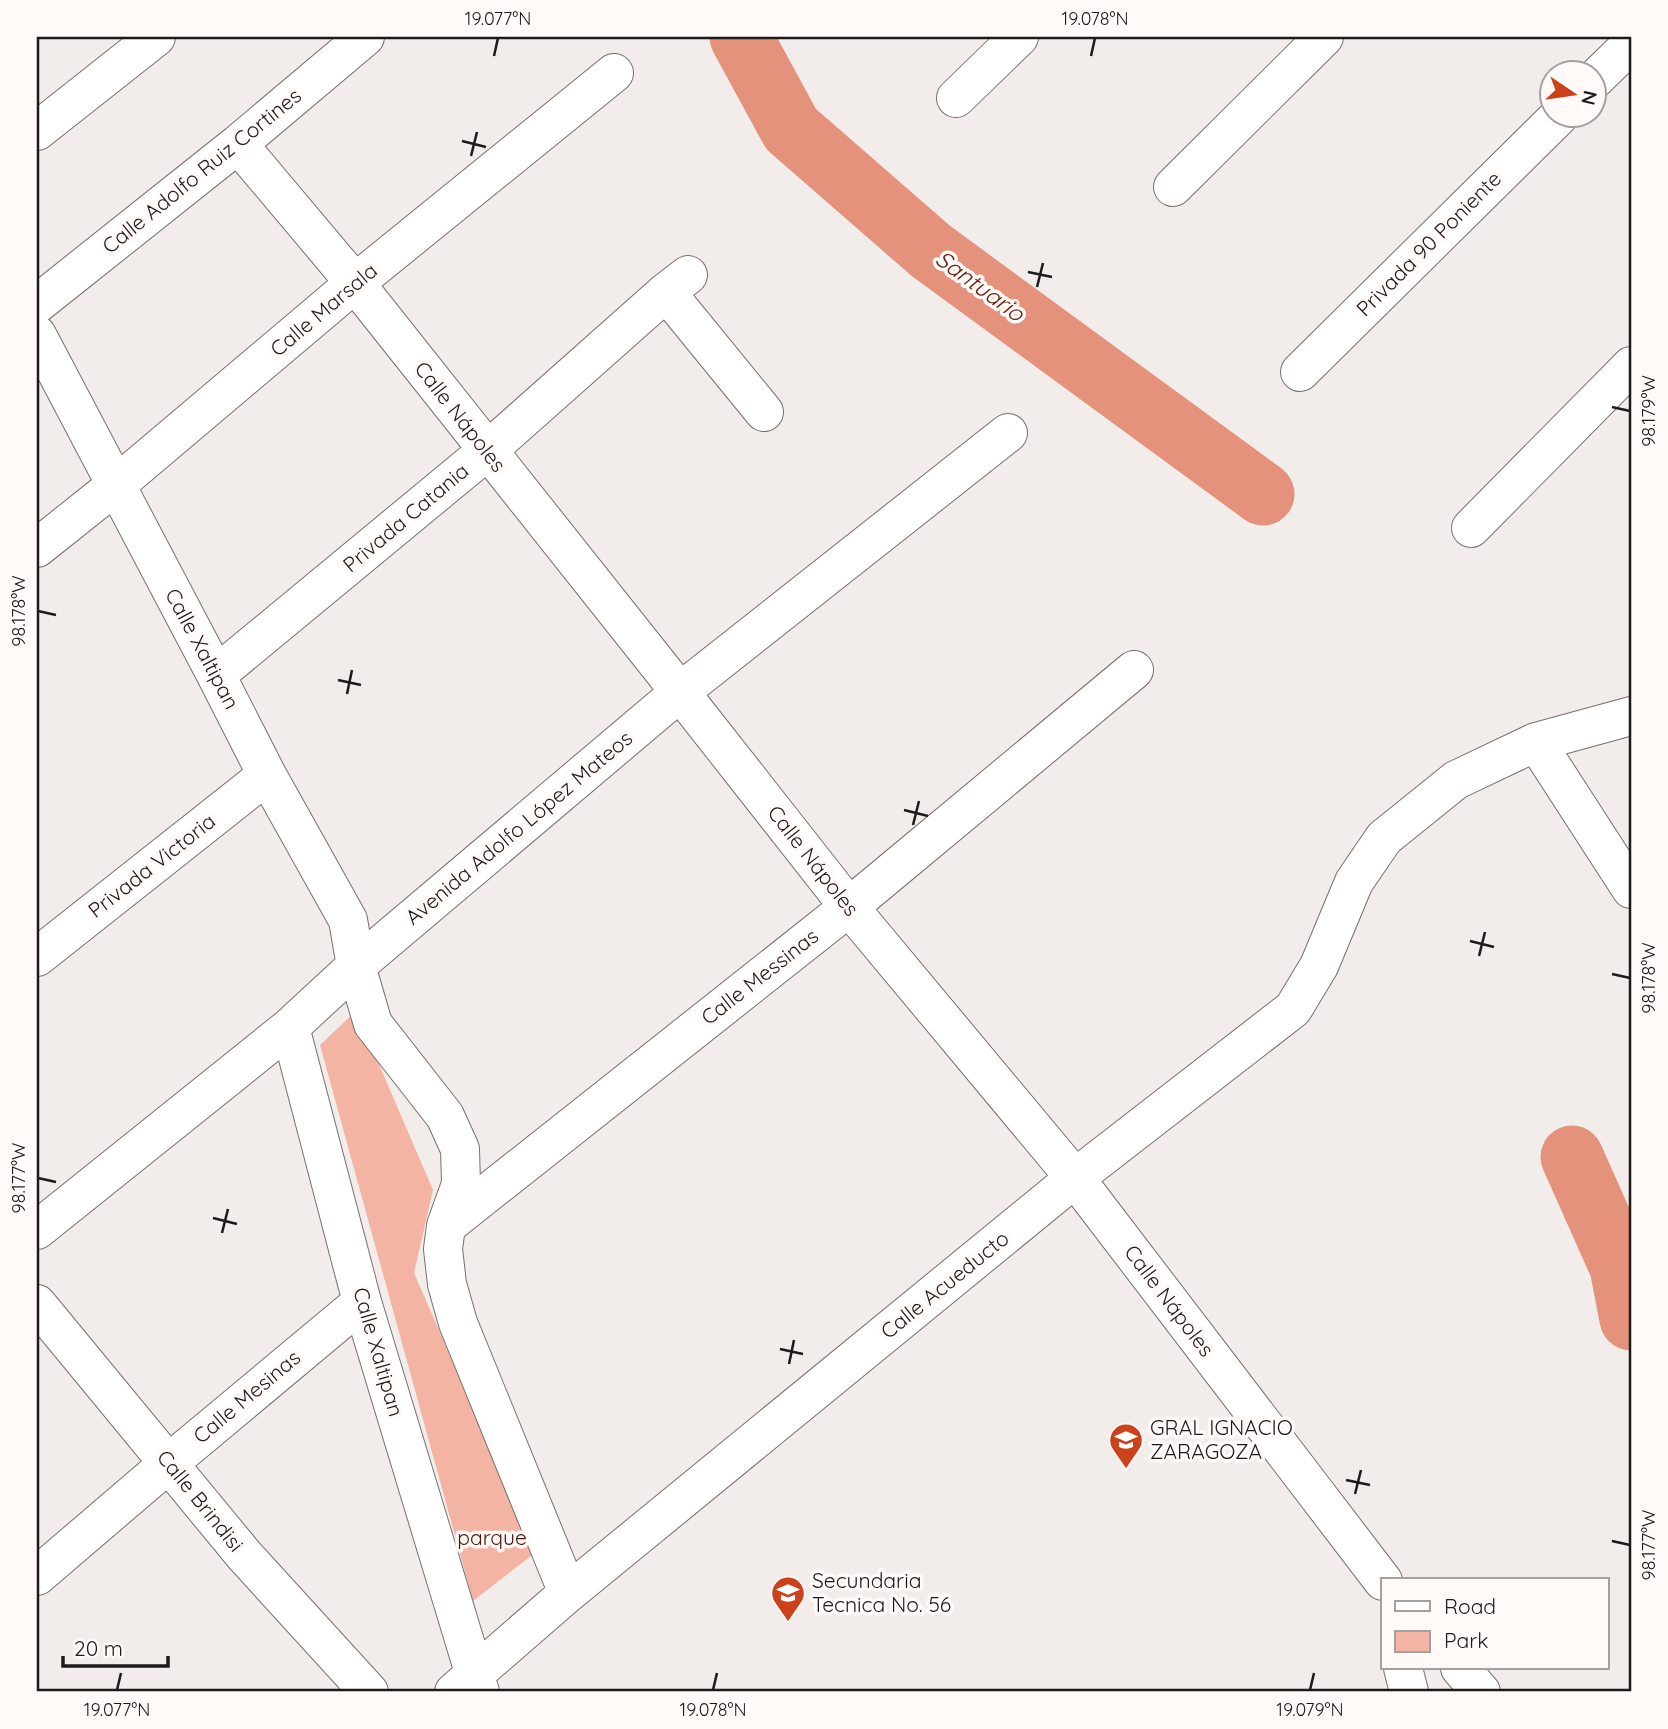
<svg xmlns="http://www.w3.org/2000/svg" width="1668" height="1729" viewBox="0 0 1668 1729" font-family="Quicksand,sans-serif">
<rect width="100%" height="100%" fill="#f2ecea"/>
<path fill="#f3b4a3" d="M 356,1011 L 433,1190 L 414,1273 L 536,1552 L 473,1601 L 320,1045 Z"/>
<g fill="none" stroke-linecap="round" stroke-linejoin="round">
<path stroke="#e4927c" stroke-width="63" d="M 741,37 L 791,129 L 931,251 L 1263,494
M 1572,1157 L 1621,1267 L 1631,1319"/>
<g stroke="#76706f" stroke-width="40">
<path id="minor" d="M 1594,80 L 1631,44
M 956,98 L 1019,37
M 37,131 L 156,37
M 238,144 L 355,283 L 680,692 L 849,907 L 1075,1178 L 1383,1581
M 1173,187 L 1324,37
M 666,292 L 764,412
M 37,304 L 238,144 L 365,37
M 37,335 L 216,675 L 267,775 L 348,920 L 356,966 L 373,1024 L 445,1116 L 460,1149 L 461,1184 L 446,1226 L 443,1249 L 447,1284 L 458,1323 L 568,1593
M 1300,372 L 1559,116
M 1471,528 L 1631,366
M 37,548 L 116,485 L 355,283 L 614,73
M 216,675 L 487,451 L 666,292 L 688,275
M 1536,742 L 1631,889
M 37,957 L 267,775
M 290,1027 L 362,1302 L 480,1692
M 446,1226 L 849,907 L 1134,670
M 37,1230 L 290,1027 L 356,966 L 680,692 L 1008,433
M 37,1304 L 244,1555 L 369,1692
M 37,1576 L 169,1463 L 362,1302
M 1403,1668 L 1409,1692
M 1460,1668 L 1481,1692
M 454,1692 L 568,1593 L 1075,1178 L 1293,1009 L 1319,966 L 1354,882 L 1384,838 L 1456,780 L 1536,742 L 1631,716"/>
</g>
<use href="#minor" stroke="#fff" stroke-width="38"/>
</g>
<path fill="none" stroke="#1d1a1a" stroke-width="2.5" d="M 494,56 L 498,38M 1091,56 L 1095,38M 462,141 L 486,147M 471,156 L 477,132M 1028,272 L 1052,277M 1037,287 L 1043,263M 1612,407 L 1630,411M 38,611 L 56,615M 338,680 L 361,685M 347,694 L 352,670M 904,810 L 928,816M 913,825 L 919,801M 1470,941 L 1494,947M 1479,956 L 1485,932M 1612,974 L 1630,978M 38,1178 L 56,1182M 213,1218 L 237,1224M 222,1233 L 228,1209M 780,1349 L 803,1354M 789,1364 L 794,1340M 1346,1480 L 1370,1485M 1355,1494 L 1361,1470M 1612,1541 L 1630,1545M 117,1690 L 121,1673M 713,1690 L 717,1673M 1310,1690 L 1314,1673"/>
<defs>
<g id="school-pin" transform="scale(1.75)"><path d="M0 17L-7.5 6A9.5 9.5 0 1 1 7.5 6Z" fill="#ca411a" stroke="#fff9f8"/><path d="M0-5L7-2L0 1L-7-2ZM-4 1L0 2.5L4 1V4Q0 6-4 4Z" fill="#fff"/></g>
</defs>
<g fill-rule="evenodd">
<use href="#school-pin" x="1126" y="1440"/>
<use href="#school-pin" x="788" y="1593"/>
</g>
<g text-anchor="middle" stroke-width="7" stroke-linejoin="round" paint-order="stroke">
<g font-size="21" fill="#1d1a1a" stroke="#fff9f8">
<text transform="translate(202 171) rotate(-39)" y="7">Calle Adolfo Ruiz Cortines</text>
<text transform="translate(1429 244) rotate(-45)" y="7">Privada 90 Poniente</text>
<text transform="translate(324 310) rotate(-40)" y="7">Calle Marsala</text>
<text transform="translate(460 417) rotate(52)" y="7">Calle Nápoles</text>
<text transform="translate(406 518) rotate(-40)" y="7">Privada Catania</text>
<text transform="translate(202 649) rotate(62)" y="7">Calle Xaltipan</text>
<text transform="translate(519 828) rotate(-40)" y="7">Avenida Adolfo López Mateos</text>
<text transform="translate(813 861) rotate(52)" y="7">Calle Nápoles</text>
<text transform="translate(152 866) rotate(-38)" y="7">Privada Victoria</text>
<text transform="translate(760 977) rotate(-38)" y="7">Calle Messinas</text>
<text transform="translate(945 1285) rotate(-39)" y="7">Calle Acueducto</text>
<text transform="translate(1169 1301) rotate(53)" y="7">Calle Nápoles</text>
<text transform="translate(378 1352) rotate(74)" y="7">Calle Xaltipan</text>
<text transform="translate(247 1397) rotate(-40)" y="7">Calle Mesinas</text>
<text transform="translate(200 1501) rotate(51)" y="7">Calle Brindisi</text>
</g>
<g font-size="21" fill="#1d1a1a" stroke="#fff9f8" text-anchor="start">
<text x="1150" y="1435">GRAL IGNACIO<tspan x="1150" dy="24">ZARAGOZA</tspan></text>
<text x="812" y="1588">Secundaria<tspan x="812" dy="24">Tecnica No. 56</tspan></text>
</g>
<g font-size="21" fill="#4a1709" stroke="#fff9f8">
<text x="492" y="1545">parque</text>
</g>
<g font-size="23" font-style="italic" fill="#6a210d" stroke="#fff9f8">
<text transform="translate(980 286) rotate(36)" y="8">Santuario</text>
</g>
</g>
<rect width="1668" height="1729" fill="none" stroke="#fff9f8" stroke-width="77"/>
<rect x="1381" y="1578" width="228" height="91" fill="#fff9f8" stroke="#a5a09f" stroke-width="2"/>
<rect x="1395" y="1601" width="35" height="10" fill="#ffffff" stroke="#a5a09f" stroke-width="2"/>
<text x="1444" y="1614" font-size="21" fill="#1d1a1a">Road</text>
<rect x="1395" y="1631" width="35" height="21" fill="#f3b4a3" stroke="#a5a09f" stroke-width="2"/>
<text x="1444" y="1648" font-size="21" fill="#1d1a1a">Park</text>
<g transform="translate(1573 94) rotate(103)"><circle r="33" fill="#fff9f8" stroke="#a5a09f" stroke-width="2"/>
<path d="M0-5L12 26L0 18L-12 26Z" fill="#ca411a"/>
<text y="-10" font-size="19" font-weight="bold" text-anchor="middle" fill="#1d1a1a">N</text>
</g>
<path d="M63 1656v10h105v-10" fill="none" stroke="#1d1a1a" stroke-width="3.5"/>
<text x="74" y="1656" font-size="21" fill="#1d1a1a" stroke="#fff9f8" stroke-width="5" paint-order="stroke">20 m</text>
<rect x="38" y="38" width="1592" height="1652" fill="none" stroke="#1d1a1a" stroke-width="2.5"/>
<g font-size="18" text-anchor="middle" fill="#1d1a1a">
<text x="498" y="25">19.077°N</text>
<text x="1095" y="25">19.078°N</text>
<text transform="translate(1649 411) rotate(-90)" y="6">98.179°W</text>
<text transform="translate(19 611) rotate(-90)" y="6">98.178°W</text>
<text transform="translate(1649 978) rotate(-90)" y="6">98.178°W</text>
<text transform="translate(19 1178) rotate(-90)" y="6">98.177°W</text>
<text transform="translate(1649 1545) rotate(-90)" y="6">98.177°W</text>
<text x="117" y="1716">19.077°N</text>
<text x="713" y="1716">19.078°N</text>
<text x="1310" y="1716">19.079°N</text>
</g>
</svg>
